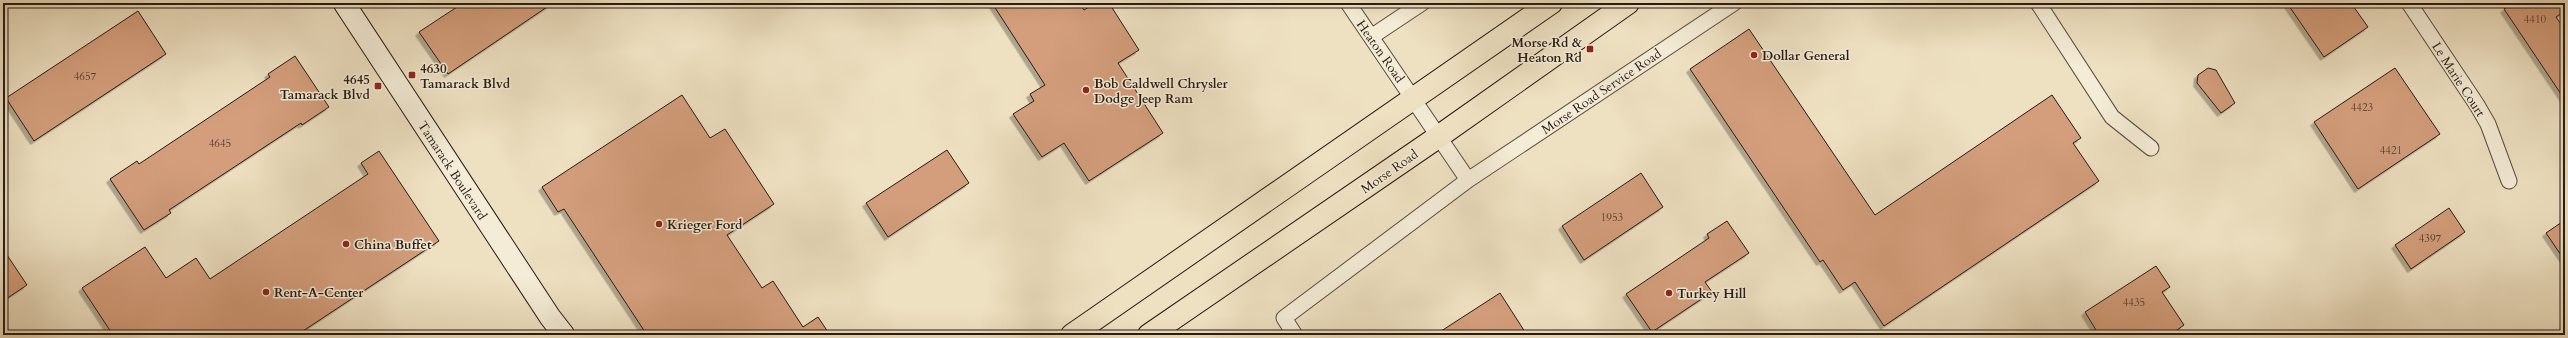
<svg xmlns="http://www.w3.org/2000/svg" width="2568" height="338" viewBox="0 0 2568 338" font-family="Cardo,serif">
<defs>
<filter id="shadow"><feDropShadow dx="-3.5" dy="3.5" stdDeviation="0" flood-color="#0004"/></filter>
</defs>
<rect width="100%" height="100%" fill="#eee1c2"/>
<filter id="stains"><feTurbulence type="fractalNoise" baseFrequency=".005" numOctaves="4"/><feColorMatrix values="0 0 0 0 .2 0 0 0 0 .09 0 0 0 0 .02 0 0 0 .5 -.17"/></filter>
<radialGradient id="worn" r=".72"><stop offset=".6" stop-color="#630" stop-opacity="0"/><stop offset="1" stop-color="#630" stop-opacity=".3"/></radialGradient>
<path fill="#d49e7b" stroke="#271a14" filter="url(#shadow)" d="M 463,3 L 553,3 L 448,74 L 419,32 Z
M 992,3 L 1079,3 L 1084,10 L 1095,3 L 1109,3 L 1139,50 L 1118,63 L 1163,133 L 1089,181 L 1064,143 L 1042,157 L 1013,114 L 1034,101 L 1030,94 L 1045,85 Z
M 2287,3 L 2351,3 L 2368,27 L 2324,57 Z
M 2513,3 L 2565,3 L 2565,11 L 2556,17 L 2565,30 L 2565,100 L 2504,9 Z
M 138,11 L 166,54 L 34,141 L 6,98 Z
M 1749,29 L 1875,215 L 2052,95 L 2081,138 L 2073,143 L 2099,181 L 1884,326 L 1855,282 L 1843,290 L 1823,260 L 1820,262 L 1690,69 Z
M 295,56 L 329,107 L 302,125 L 301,123 L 169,210 L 171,213 L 144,230 L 110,179 L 137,161 L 139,164 L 270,77 L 268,74 Z
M 2208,68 L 2216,70 L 2235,103 L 2221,113 L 2197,83 L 2198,75 Z
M 2395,68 L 2440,134 L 2358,189 L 2314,122 Z
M 682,95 L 710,138 L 725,129 L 774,204 L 727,235 L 762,288 L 773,281 L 803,327 L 818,317 L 830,335 L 647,335 L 564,209 L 558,212 L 542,187 Z
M 947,150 L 969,183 L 888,237 L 866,203 Z
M 379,151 L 439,241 L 297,335 L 113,335 L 82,288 L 145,247 L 166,278 L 196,258 L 210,279 L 368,174 L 361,163 Z
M 1641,173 L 1663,207 L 1584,260 L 1562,226 Z
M 2449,208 L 2465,232 L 2411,269 L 2395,245 Z
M 2565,220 L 2565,261 L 2546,233 Z
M 1727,221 L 1749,253 L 1705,282 L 1712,292 L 1652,332 L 1626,294 L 1709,238 L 1707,234 Z
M 3,249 L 27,285 L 3,301 Z
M 2156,266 L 2170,287 L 2162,292 L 2184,325 L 2170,335 L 2099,335 L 2085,312 Z
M 1500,293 L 1527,335 L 1435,335 Z"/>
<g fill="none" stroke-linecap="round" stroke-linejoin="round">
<g stroke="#594c40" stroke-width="17">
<path id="street" d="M 1348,3 L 1468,180 L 1734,3
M 2038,3 L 2112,117 L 2151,148
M 2409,3 L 2477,105 L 2488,124 L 2509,181
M 1371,37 L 1422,3
M 1295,335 L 1284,318 L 1468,180"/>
</g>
<g stroke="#271a14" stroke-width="23">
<path id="secondary" d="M 344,3 L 550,317 L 564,335"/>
</g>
<g stroke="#271a14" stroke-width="24">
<path id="primary" d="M 1072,335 L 1551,3
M 1149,335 L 1438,137 L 1628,3"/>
</g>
<use href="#street" stroke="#f4ecd7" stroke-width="15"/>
<use href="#secondary" stroke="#f4ecd7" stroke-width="21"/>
<use href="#primary" stroke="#eee1c2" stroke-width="22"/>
</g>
<g fill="#8f2418" stroke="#f4ecd7" stroke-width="1.5">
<rect x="1586" y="45" width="8" height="8" rx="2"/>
<circle cx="1754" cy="55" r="4"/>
<rect x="408" y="71" width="8" height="8" rx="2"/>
<rect x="374" y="82" width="8" height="8" rx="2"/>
<circle cx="1086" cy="90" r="4"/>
<circle cx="659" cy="224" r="4"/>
<circle cx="346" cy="244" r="4"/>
<circle cx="266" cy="292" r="4"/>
<circle cx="1669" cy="293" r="4"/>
</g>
<g text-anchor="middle" stroke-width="3" stroke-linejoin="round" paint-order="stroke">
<g font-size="11" fill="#523b2e">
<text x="2535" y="23">4410</text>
<text x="85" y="80">4657</text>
<text x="2362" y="111">4423</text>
<text x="220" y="147">4645</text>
<text x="2391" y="154">4421</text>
<text x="1612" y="221">1953</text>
<text x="2430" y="242">4397</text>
<text x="2134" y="306">4435</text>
</g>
<g font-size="13" font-weight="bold" fill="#271a14" stroke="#f4ecd7" text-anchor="start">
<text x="1582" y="47" text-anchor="end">Morse Rd &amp;<tspan x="1582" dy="15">Heaton Rd</tspan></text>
<text x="1762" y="60">Dollar General</text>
<text x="420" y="73">4630<tspan x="420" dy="15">Tamarack Blvd</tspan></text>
<text x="370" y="84" text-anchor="end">4645<tspan x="370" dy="15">Tamarack Blvd</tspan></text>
<text x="1094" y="88">Bob Caldwell Chrysler<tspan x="1094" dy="15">Dodge Jeep Ram</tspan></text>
<text x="667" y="229">Krieger Ford</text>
<text x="354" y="249">China Buffet</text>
<text x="274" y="297">Rent-A-Center</text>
<text x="1677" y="298">Turkey Hill</text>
</g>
<g font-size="13" fill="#271a14" stroke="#f4ecd7">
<text transform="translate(1381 51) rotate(55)" y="5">Heaton Road</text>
<text transform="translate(2459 79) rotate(57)" y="5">Le Marie Court</text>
<text transform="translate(1601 91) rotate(-34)" y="5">Morse Road Service Road</text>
<text transform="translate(453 170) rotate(57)" y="5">Tamarack Boulevard</text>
<text transform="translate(1389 171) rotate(-35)" y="5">Morse Road</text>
</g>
</g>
<rect width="2568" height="338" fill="none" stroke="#eee1c2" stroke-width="16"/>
<rect x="4" y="4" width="2560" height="330" fill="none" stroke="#271a14" stroke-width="2"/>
<rect x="8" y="8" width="2552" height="322" fill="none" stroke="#271a14"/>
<rect width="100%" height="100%" filter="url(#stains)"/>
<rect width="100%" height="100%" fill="url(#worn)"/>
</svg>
